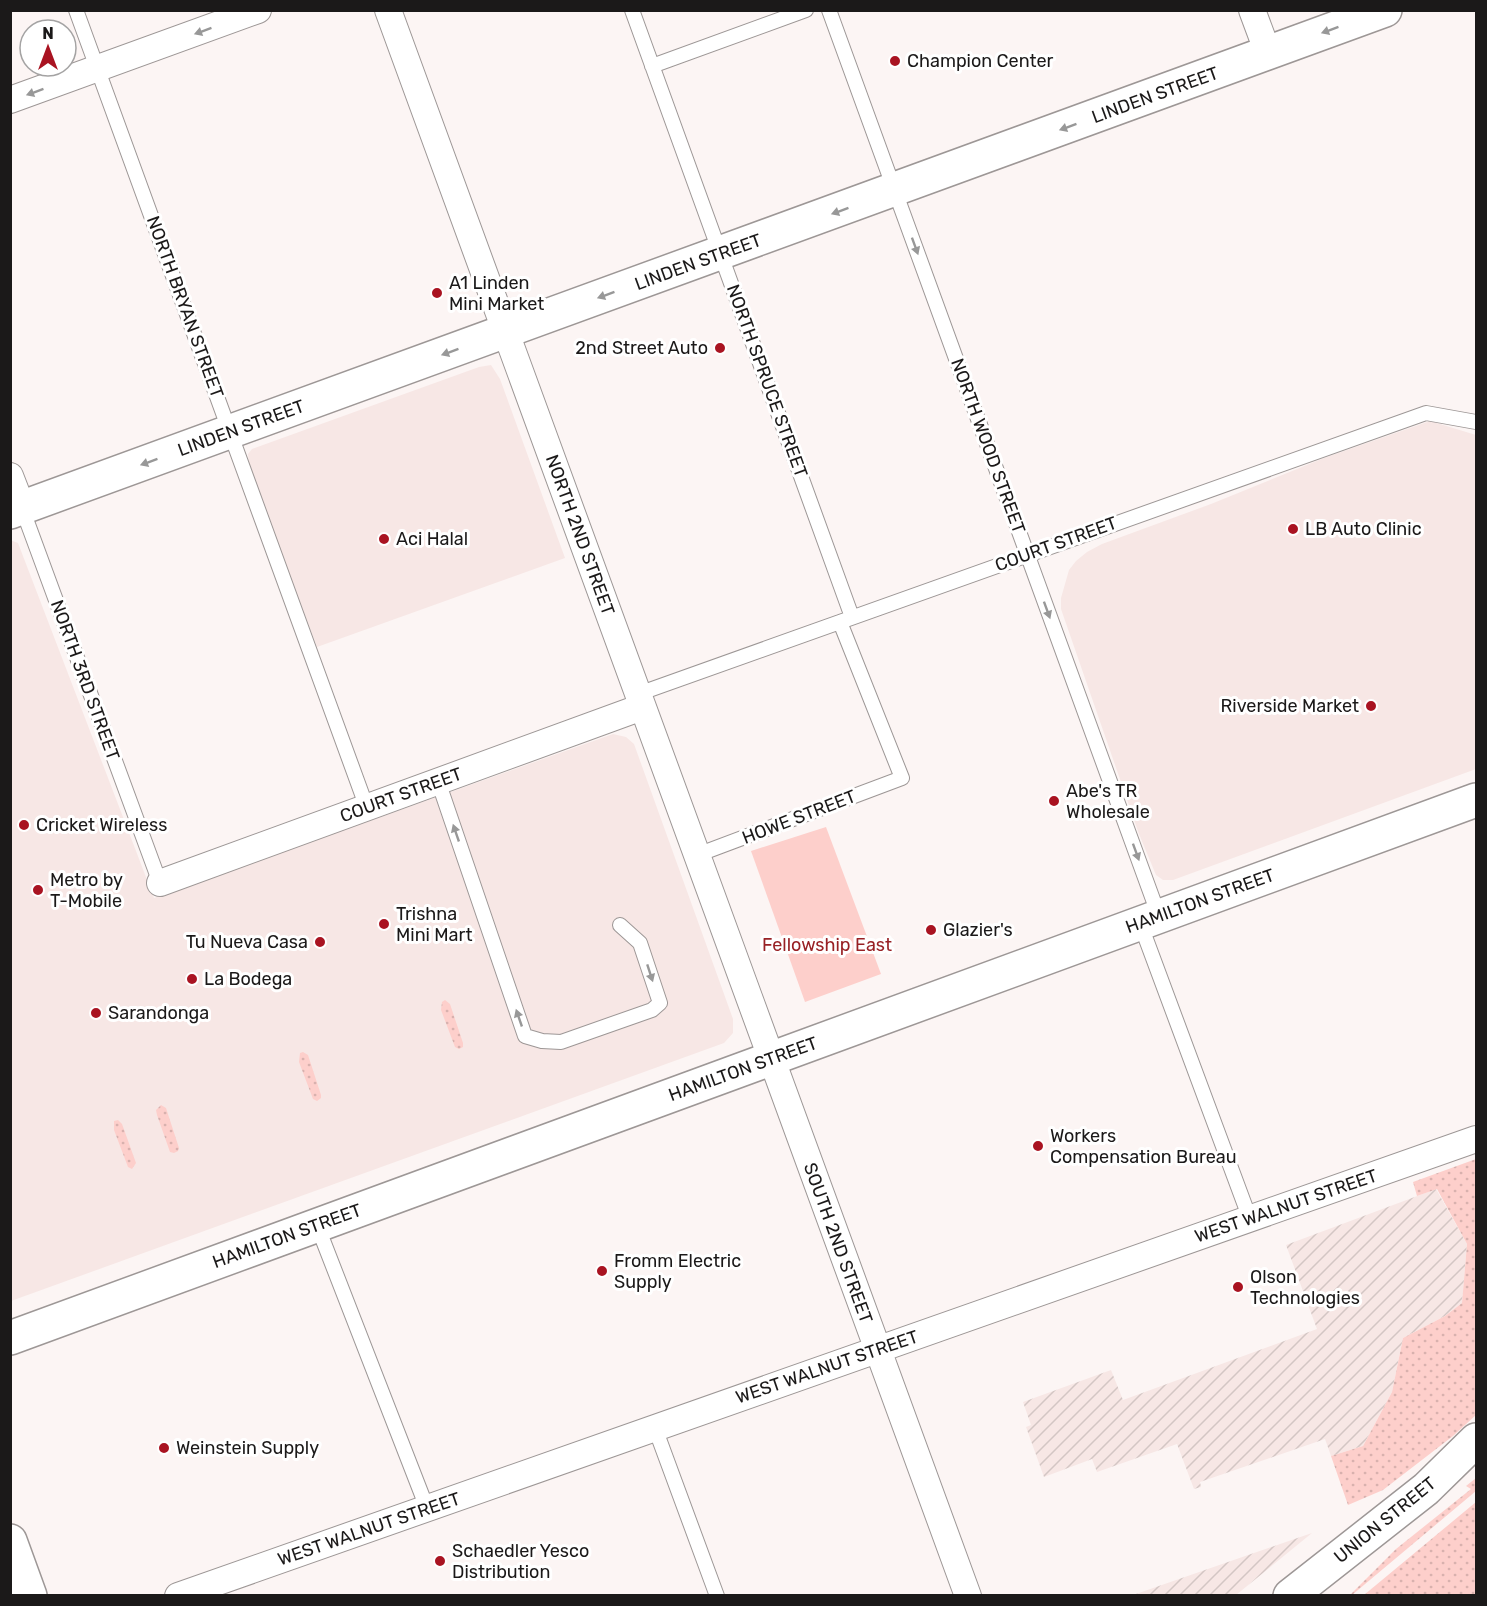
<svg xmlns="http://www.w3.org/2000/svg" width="1487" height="1606" viewBox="0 0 1487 1606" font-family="Rubik,sans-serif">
<defs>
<pattern id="industrial-furrows" width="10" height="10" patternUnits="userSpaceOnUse" patternTransform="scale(1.5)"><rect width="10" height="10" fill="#f7e7e5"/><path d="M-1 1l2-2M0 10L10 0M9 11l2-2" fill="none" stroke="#d3c6c4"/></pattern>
<pattern id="grass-dots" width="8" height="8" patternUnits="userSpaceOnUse" patternTransform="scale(1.5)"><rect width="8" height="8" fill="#fdcfcb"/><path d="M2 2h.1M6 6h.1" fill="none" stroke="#d8b1ae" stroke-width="1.8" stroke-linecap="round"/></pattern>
</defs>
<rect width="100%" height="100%" fill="#fcf5f4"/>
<path fill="#f7e7e5" d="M 491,365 L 500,379 L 565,558 L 317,647 L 249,469 L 248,454 L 252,449 L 479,367 Z
M 1430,421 L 1476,435 L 1476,769 L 1173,880 L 1163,880 L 1156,875 L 1139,834 L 1061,609 L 1061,598 L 1069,570 L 1076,561 L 1087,552 L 1102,544 L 1211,504 L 1324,458 Z
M 10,540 L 18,543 L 154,898 L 613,734 L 626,737 L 634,744 L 733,1019 L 733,1033 L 724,1043 L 11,1301 Z"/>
<path fill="url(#industrial-furrows)" d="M 1436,1189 L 1467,1244 L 1462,1303 L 1445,1316 L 1403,1338 L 1392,1392 L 1363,1446 L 1331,1456 L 1325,1439 L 1200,1482 L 1201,1487 L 1194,1489 L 1177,1444 L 1097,1472 L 1092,1459 L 1044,1477 L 1026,1427 L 1031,1425 L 1023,1402 L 1111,1370 L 1123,1400 L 1317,1329 L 1286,1245 Z
M 1312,1533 L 1236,1595 L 1133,1595 L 1228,1562 Z"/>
<path fill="url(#grass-dots)" d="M 445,1000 L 450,1004 L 463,1043 L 463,1047 L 459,1049 L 455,1047 L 441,1010 L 442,1002 Z
M 303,1052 L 308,1055 L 321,1095 L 321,1098 L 317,1101 L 313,1099 L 299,1062 L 300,1053 Z
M 161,1105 L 166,1108 L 179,1148 L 178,1151 L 174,1153 L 170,1152 L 157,1115 L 156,1110 Z
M 118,1120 L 122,1124 L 136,1163 L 132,1169 L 128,1167 L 114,1130 L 114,1121 Z
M 1476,1159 L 1476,1415 L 1453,1436 L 1383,1490 L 1348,1505 L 1331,1456 L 1363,1446 L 1392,1392 L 1403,1338 L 1445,1316 L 1462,1303 L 1467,1244 L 1437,1189 L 1417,1196 L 1413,1182 Z
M 1476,1478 L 1476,1491 L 1352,1595 L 1350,1595 L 1396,1549 L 1471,1489 L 1466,1486 Z
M 1476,1502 L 1476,1595 L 1364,1595 Z"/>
<path fill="#fdcfcb" d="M 826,827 L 881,974 L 805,1002 L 751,851 Z"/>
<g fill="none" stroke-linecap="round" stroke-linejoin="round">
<g stroke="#9d9796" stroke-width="16">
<path id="lane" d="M 76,10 L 367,808
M 632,10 L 852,617
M 829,10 L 1159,916
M 652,66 L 806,10
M 22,508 L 160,883
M 638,694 L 1426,413 L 1476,422
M 438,781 L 525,1036 L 542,1041 L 561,1042 L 652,1010 L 660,1003 L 640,943 L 620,925
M 697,855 L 902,778 L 840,622
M 1140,923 L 1250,1219
M 317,1225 L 427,1508
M 655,1428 L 717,1596"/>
</g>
<g stroke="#9d9796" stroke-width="28">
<path id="street" d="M 388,10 L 968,1596
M 1252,10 L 1268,53
M 10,100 L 258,10
M 10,476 L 22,507
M 160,883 L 642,707
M 178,1596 L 1476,1139"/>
</g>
<g stroke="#9d9796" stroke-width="36">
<path id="secondary" d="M 10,512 L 1385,10
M 10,1541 L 30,1596
M 1290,1596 L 1426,1489 L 1476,1440"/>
</g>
<g stroke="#9d9796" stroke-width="36">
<path id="primary" d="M 10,1338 L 1476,800"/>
</g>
<use href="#lane" stroke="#fff" stroke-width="14"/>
<use href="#street" stroke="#fff" stroke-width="26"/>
<use href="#secondary" stroke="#fff" stroke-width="33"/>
<use href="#primary" stroke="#fff" stroke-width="33"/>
</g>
<defs><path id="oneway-solid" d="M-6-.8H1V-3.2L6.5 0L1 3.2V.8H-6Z" transform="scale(1.5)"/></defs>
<g fill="#989898">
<use href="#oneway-solid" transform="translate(1330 30) rotate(160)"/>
<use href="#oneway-solid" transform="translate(203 31) rotate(160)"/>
<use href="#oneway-solid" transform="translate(35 92) rotate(160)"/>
<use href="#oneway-solid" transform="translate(1068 127) rotate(160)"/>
<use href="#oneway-solid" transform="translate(840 211) rotate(160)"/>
<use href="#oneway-solid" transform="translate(915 246) rotate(70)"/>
<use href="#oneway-solid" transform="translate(606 295) rotate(160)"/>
<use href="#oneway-solid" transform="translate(450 352) rotate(160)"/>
<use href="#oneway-solid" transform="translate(149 462) rotate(160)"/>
<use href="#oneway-solid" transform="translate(1047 610) rotate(70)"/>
<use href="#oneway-solid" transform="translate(456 833) rotate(-109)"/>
<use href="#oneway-solid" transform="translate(1136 852) rotate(70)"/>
<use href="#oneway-solid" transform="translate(650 973) rotate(72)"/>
<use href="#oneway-solid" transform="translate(519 1018) rotate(-109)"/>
</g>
<g fill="#a91321" stroke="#fff" stroke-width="2">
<circle cx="895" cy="61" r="6"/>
<circle cx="437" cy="293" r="6"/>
<circle cx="720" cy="348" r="6"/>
<circle cx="1293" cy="529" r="6"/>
<circle cx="384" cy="539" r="6"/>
<circle cx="1371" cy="706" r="6"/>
<circle cx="1054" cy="801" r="6"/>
<circle cx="24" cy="825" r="6"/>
<circle cx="38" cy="890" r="6"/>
<circle cx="384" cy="924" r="6"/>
<circle cx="931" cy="930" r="6"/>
<circle cx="320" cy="942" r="6"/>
<circle cx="192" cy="979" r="6"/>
<circle cx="96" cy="1013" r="6"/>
<circle cx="1038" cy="1146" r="6"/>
<circle cx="602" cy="1271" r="6"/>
<circle cx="1238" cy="1287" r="6"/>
<circle cx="164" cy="1448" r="6"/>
<circle cx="440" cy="1561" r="6"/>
</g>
<g text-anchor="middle" stroke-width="6" stroke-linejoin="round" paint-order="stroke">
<g font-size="18" fill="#1b1919" stroke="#fff" text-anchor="start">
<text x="907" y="67">Champion Center</text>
<text x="449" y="289">A1 Linden<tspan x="449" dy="21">Mini Market</tspan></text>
<text x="708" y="354" text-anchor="end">2nd Street Auto</text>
<text x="1305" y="535">LB Auto Clinic</text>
<text x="396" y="545">Aci Halal</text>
<text x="1359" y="712" text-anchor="end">Riverside Market</text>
<text x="1066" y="797">Abe's TR<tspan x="1066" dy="21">Wholesale</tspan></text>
<text x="36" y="831">Cricket Wireless</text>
<text x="50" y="886">Metro by<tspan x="50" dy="21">T-Mobile</tspan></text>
<text x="396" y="920">Trishna<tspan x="396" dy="21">Mini Mart</tspan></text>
<text x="943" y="936">Glazier's</text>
<text x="308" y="948" text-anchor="end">Tu Nueva Casa</text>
<text x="204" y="985">La Bodega</text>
<text x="108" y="1019">Sarandonga</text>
<text x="1050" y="1142">Workers<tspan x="1050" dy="21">Compensation Bureau</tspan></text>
<text x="614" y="1267">Fromm Electric<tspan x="614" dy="21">Supply</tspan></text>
<text x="1250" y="1283">Olson<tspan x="1250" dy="21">Technologies</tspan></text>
<text x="176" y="1454">Weinstein Supply</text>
<text x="452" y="1557">Schaedler Yesco<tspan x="452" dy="21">Distribution</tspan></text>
</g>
<g font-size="18" fill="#1b1919" stroke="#fff">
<text transform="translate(1155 95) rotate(-20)" y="6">LINDEN STREET</text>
<text transform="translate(698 262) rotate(-20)" y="6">LINDEN STREET</text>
<text transform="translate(185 307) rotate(70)" y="6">NORTH BRYAN STREET</text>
<text transform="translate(767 381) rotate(70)" y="6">NORTH SPRUCE STREET</text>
<text transform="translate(241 428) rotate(-20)" y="6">LINDEN STREET</text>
<text transform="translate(988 446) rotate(70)" y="6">NORTH WOOD STREET</text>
<text transform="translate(580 535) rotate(70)" y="6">NORTH 2ND STREET</text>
<text transform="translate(1056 544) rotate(-20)" y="6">COURT STREET</text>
<text transform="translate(85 680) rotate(70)" y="6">NORTH 3RD STREET</text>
<text transform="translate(401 795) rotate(-20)" y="6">COURT STREET</text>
<text transform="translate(799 817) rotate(-21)" y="6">HOWE STREET</text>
<text transform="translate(1200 901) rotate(-20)" y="6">HAMILTON STREET</text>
<text transform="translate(743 1069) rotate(-20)" y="6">HAMILTON STREET</text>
<text transform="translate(1286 1206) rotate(-19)" y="6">WEST WALNUT STREET</text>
<text transform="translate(287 1236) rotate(-20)" y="6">HAMILTON STREET</text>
<text transform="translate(838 1243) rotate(70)" y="6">SOUTH 2ND STREET</text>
<text transform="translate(827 1367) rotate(-19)" y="6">WEST WALNUT STREET</text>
<text transform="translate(1385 1520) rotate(-39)" y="6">UNION STREET</text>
<text transform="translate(369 1529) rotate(-19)" y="6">WEST WALNUT STREET</text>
</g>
<g font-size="18" fill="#982125" stroke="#fff">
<text x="827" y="951">Fellowship East</text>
</g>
</g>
<rect width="1487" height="1606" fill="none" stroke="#1b1919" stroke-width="24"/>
<g transform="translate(48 48)"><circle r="28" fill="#ffffff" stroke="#a4a3a3" stroke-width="1.5"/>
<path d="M0-4.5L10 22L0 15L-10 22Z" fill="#a91321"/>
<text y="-9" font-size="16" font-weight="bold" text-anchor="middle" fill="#1b1919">N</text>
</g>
</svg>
